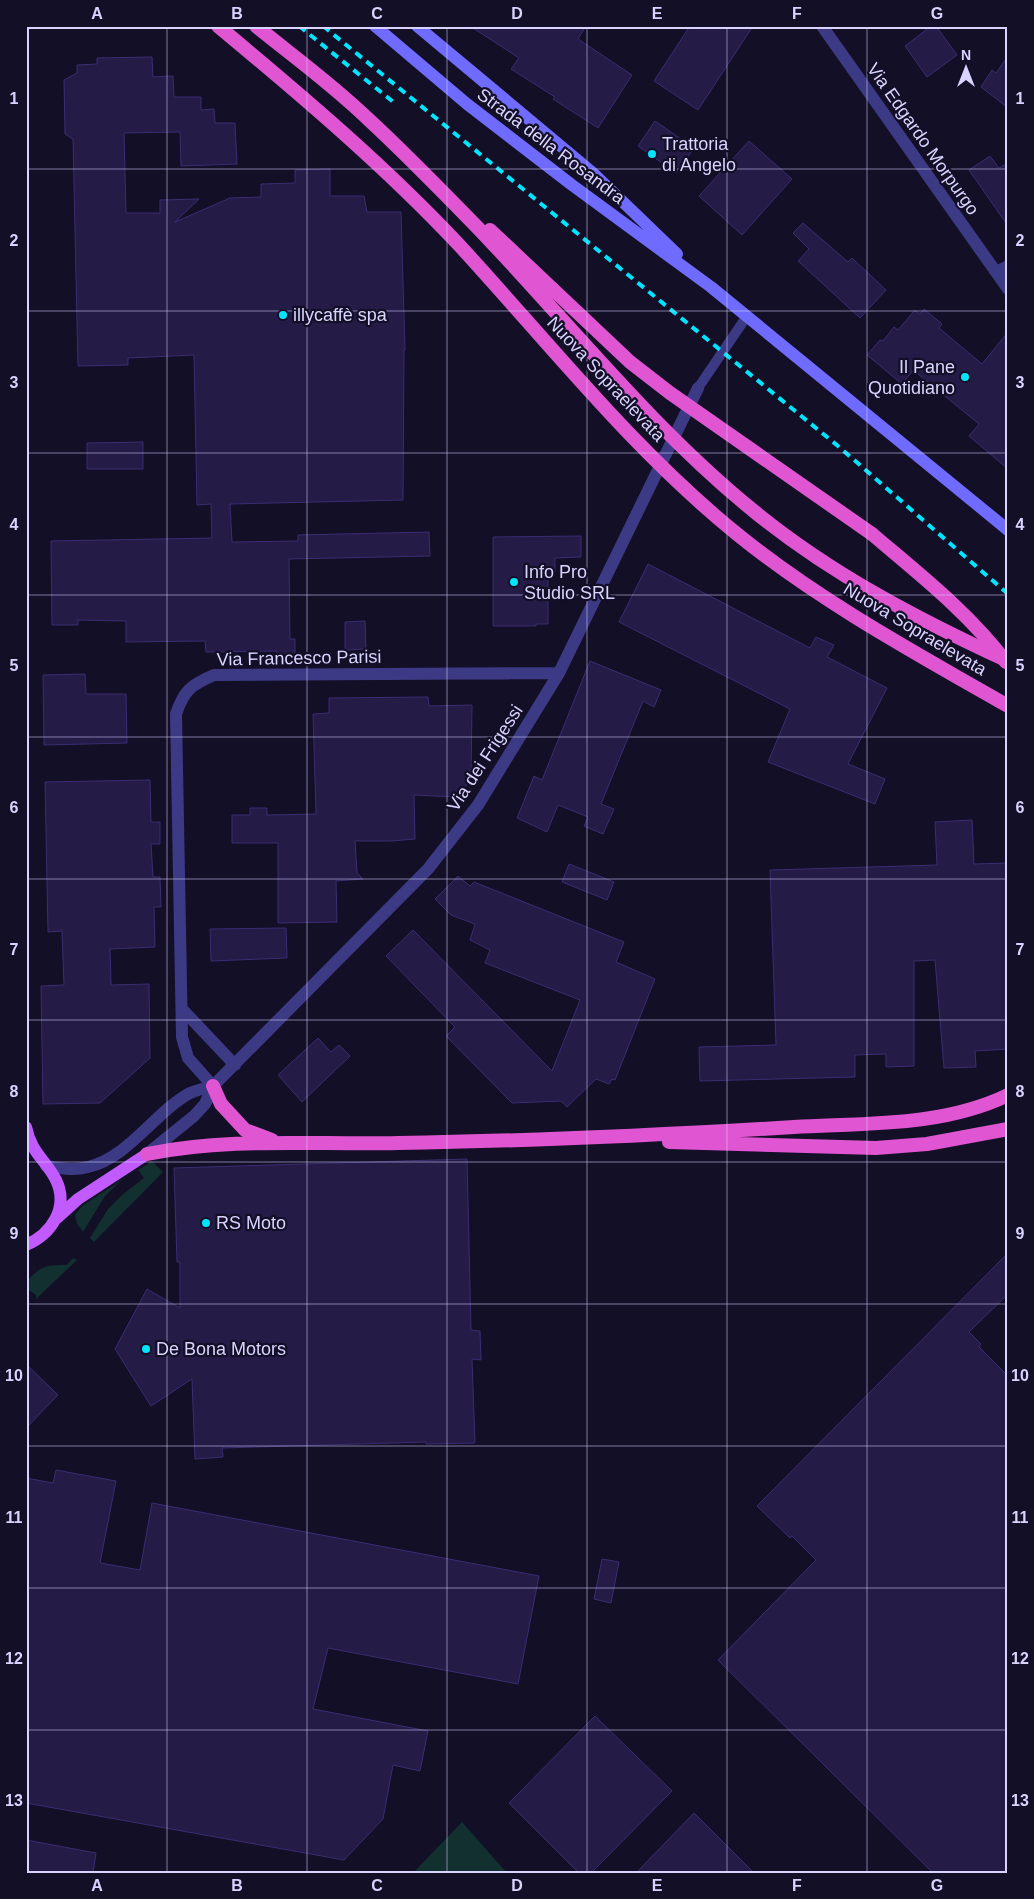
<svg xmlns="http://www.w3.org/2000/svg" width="1034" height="1899" viewBox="0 0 1034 1899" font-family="Arial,sans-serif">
<rect width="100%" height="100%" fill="#130f26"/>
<path fill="#12302f" d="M 152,1161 L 163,1172 L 94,1242 L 90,1238 L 108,1209 L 122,1195 L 144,1178 L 138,1170 Z
M 122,1180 L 105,1196 L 83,1232 L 77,1224 L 75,1215 L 82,1206 Z
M 73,1258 L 77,1260 L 36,1299 L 36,1295 L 26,1288 L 26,1282 C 41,1266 45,1265 67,1265 Z
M 462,1822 L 507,1873 L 413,1873 Z"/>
<path fill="#241b47" stroke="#3b2d73" d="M 470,26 L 586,26 L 578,39 L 632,75 L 598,128 L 553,99 L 555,97 L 511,69 L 519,58 Z
M 690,26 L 753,26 L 698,110 L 654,81 Z
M 931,26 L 936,26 L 957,55 L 927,77 L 905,46 Z
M 1008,56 L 1008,108 L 981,87 L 992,70 L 996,73 Z
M 152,57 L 153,77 L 173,76 L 174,97 L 201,97 L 201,110 L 214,109 L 215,123 L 235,123 L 237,164 L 181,166 L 180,132 L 124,133 L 126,213 L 160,213 L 160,200 L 199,199 L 175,222 L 230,198 L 261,197 L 261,184 L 295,183 L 295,170 L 330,169 L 330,196 L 364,196 L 367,212 L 401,212 L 405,350 L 404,350 L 403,500 L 230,504 L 232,542 L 298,541 L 298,535 L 429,532 L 430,556 L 289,559 L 290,639 L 295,639 L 295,658 L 277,658 L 277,651 L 206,652 L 205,641 L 126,642 L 126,621 L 78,620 L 78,625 L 52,625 L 51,541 L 212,538 L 211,504 L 197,505 L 194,355 L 128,358 L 128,365 L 78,366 L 73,139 L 65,134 L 64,80 L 77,73 L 77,65 L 97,64 L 97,58 Z
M 655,121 L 694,148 L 676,173 L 638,146 Z
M 749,141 L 792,179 L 742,235 L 699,196 Z
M 990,156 L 999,168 L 1008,163 L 1008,226 L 969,170 Z
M 803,223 L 848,262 L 852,258 L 886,290 L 860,318 L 798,261 L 809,249 L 793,233 Z
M 924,309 L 942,324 L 939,328 L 982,364 L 1008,332 L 1008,469 L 969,436 L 979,424 L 913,370 L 902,384 L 867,355 L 880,340 L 883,341 L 894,327 L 898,330 L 915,310 L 920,314 Z
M 143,442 L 143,469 L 87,469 L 87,443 Z
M 581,536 L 581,557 L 555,558 L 555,572 L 548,572 L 548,624 L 536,624 L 536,626 L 493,626 L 493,537 Z
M 648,564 L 810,648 L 816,637 L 834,645 L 827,657 L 887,688 L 848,764 L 885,779 L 875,804 L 768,762 L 790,709 L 619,622 Z
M 365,621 L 366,649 L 345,650 L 345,622 Z
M 590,661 L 661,690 L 654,707 L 643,701 L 601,804 L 614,809 L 603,834 L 584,826 L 588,817 L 558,805 L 547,832 L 517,818 L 534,776 L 542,780 Z
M 85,674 L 86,694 L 126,694 L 127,743 L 44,745 L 43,675 Z
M 428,697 L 429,706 L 472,705 L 471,779 L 457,797 L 414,795 L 415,839 L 391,841 L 355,841 L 357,873 L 363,879 L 336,881 L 337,922 L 278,923 L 278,843 L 232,843 L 232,815 L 250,815 L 250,808 L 267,808 L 267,815 L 316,814 L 313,714 L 329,713 L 329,698 Z
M 150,780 L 151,822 L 160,822 L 160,844 L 151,844 L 153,877 L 160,877 L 161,907 L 154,907 L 155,947 L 110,949 L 111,985 L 149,984 L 150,1058 L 100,1103 L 43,1104 L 41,986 L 64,985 L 62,931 L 48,932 L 45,782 Z
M 972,820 L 974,864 L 1008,863 L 1008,1049 L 975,1051 L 976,1067 L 944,1068 L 935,960 L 914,961 L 914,1066 L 886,1067 L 886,1054 L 855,1055 L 855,1077 L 700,1081 L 699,1047 L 776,1045 L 770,870 L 937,865 L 935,822 Z
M 569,864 L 614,882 L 607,900 L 562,882 Z
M 458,876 L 470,886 L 474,882 L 624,942 L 616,962 L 655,979 L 615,1080 L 612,1079 L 609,1084 L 596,1079 L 567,1107 L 561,1101 L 512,1103 L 446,1036 L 455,1027 L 386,956 L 413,930 L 552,1071 L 580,1000 L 485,963 L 490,950 L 470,940 L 475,924 L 451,915 L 435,899 Z
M 286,928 L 287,958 L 211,961 L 210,929 Z
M 318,1038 L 331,1052 L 339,1045 L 350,1056 L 302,1102 L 278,1075 Z
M 467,1159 L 471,1330 L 480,1331 L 481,1360 L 472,1359 L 475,1443 L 426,1444 L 426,1442 L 222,1448 L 223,1457 L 195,1459 L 192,1379 L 151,1406 L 115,1349 L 147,1289 L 180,1308 L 180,1262 L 177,1262 L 174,1168 Z
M 1008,1253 L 1008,1294 L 969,1332 L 981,1344 L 979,1347 L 1008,1376 L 1008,1873 L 933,1873 L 718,1660 L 816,1560 L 792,1536 L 790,1538 L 757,1506 Z
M 26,1364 L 58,1395 L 26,1428 Z
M 56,1470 L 116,1481 L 100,1563 L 140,1570 L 152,1503 L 539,1576 L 518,1684 L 328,1648 L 313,1709 L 428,1731 L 420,1771 L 393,1765 L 383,1819 L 344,1860 L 26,1803 L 26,1478 L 53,1483 Z
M 602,1559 L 619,1562 L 611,1603 L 594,1599 Z
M 595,1716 L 672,1791 L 591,1873 L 579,1873 L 509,1803 Z
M 694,1813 L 754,1873 L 636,1873 Z
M 26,1840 L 96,1853 L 93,1873 L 26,1873 Z"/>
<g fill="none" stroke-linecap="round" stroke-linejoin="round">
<path stroke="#3d3a85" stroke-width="10" d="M 698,388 L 747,316"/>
<path stroke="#3d3a85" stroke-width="12" d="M 822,26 L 1008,289
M 996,272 L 1008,266
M 183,1010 L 235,1065
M 213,1086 L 188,1058 L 182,1037 L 176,714 C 184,690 191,685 214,675 L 559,673
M 147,1154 L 194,1116 L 205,1104 L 213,1086 L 428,869 L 478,805 L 559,673 L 698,388
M 46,1166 C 60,1168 73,1171 88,1167 C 128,1158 155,1112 190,1093 C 197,1090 205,1088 213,1086"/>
<path stroke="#6f6bff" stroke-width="12" d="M 375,26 L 467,104 L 572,185 L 711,287 L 1008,530
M 417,26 L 593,173 L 677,254"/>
<path stroke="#c25bff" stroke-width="12" d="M 26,1127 C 31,1153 46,1160 56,1180 C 69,1207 52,1234 26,1245
M 57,1218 L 78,1199 L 147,1154"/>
<path stroke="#e055d1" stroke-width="14" d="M 872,534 C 919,574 968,612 1006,662
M 213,1086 L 221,1104 L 245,1130 L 272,1140
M 669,1142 L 876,1148 L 927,1144 L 1008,1129
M 147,1154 C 229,1137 315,1145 398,1143 C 531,1141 662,1135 794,1127 C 865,1123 942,1127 1008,1095"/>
<path stroke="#00e5ff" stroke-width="4" stroke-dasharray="8 6" stroke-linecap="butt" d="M 299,26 L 397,105
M 323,26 L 838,446 L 1008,594"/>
<path stroke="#e055d1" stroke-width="14" d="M 218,26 C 302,96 385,166 460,246 C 550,344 633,450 737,534 C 818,600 917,654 1008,706
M 256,26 C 293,56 333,85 367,118 C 405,153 441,190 477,227 C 569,323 651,428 755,512 C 831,574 919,620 1008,661
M 490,230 L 630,362 L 670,393 L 872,534"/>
</g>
<path fill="none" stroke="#d9d4ff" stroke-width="1" stroke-opacity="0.55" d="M 167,26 L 167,1873M 307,26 L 307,1873M 447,26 L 447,1873M 587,26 L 587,1873M 727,26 L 727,1873M 867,26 L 867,1873M 26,169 L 1008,169M 26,311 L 1008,311M 26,453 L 1008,453M 26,595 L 1008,595M 26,737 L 1008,737M 26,879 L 1008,879M 26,1020 L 1008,1020M 26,1162 L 1008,1162M 26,1304 L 1008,1304M 26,1446 L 1008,1446M 26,1588 L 1008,1588M 26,1730 L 1008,1730"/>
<g fill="#00e5ff" stroke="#130f26" stroke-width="2">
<circle cx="652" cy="154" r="5"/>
<circle cx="283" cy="315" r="5"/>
<circle cx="965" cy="377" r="5"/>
<circle cx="514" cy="582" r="5"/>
<circle cx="206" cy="1223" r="5"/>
<circle cx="146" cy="1349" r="5"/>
</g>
<g text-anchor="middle" stroke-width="4.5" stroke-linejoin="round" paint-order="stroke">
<g font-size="18" fill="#d9d4ff" stroke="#130f26">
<text transform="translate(923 139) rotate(55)" y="6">Via Edgardo Morpurgo</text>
<text transform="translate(551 146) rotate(37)" y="6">Strada della Rosandra</text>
<text transform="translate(606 379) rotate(47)" y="6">Nuova Sopraelevata</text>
<text transform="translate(915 629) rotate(31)" y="6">Nuova Sopraelevata</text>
<text transform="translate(299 658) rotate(-1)" y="6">Via Francesco Parisi</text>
<text transform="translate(485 758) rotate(-57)" y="6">Via dei Frigessi</text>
</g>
<g font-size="18" fill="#d9d4ff" stroke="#130f26" text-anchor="start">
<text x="662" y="150">Trattoria<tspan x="662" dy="21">di Angelo</tspan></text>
<text x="293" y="321">illycaffè spa</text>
<text x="955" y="373" text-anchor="end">Il Pane<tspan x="955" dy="21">Quotidiano</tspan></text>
<text x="524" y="578">Info Pro<tspan x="524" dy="21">Studio SRL</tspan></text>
<text x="216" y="1229">RS Moto</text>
<text x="156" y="1355">De Bona Motors</text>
</g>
</g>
<rect width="1034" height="1899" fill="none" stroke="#130f26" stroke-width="55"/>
<g transform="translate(966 68)" stroke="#130f26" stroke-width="4" paint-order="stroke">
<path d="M0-4L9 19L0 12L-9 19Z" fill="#d9d4ff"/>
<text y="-8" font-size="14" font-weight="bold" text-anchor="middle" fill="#d9d4ff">N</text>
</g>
<rect x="28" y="28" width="978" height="1844" fill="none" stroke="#d9d4ff" stroke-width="2"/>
<g font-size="16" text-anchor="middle" font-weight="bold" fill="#d9d4ff">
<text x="97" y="19">A</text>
<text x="237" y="19">B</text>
<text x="377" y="19">C</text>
<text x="517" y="19">D</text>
<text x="657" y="19">E</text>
<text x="797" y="19">F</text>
<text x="937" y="19">G</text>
<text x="14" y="104">1</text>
<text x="1020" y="104">1</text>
<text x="14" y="246">2</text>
<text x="1020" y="246">2</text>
<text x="14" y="388">3</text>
<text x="1020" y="388">3</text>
<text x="14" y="530">4</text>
<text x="1020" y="530">4</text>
<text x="14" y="671">5</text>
<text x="1020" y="671">5</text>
<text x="14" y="813">6</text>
<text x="1020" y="813">6</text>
<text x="14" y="955">7</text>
<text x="1020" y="955">7</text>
<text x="14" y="1097">8</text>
<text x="1020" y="1097">8</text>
<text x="14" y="1239">9</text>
<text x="1020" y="1239">9</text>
<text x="14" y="1381">10</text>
<text x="1020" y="1381">10</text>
<text x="14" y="1523">11</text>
<text x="1020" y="1523">11</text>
<text x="14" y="1664">12</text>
<text x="1020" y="1664">12</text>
<text x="14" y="1806">13</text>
<text x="1020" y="1806">13</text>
<text x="97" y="1891">A</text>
<text x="237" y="1891">B</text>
<text x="377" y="1891">C</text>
<text x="517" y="1891">D</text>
<text x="657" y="1891">E</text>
<text x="797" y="1891">F</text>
<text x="937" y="1891">G</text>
</g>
</svg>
